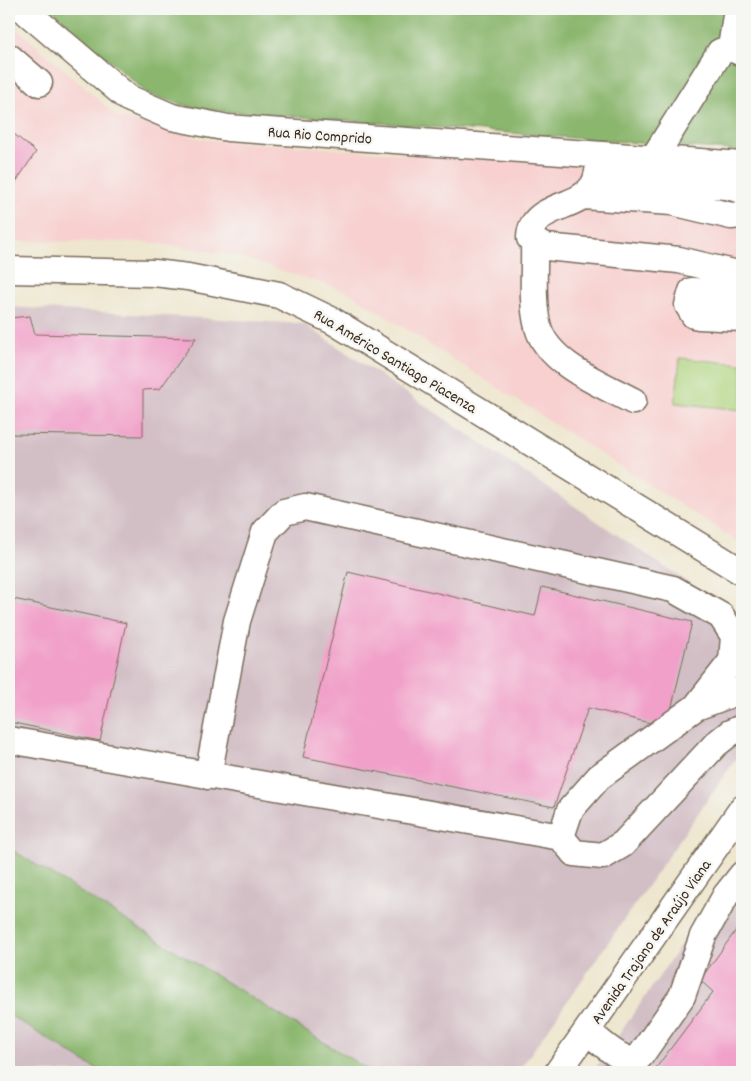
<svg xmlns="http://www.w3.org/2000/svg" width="751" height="1081" viewBox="0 0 751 1081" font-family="Dekko,sans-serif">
<rect width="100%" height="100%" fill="#f6f6f2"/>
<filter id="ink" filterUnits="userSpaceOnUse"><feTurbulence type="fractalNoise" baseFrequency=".02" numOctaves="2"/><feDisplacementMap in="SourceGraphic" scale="10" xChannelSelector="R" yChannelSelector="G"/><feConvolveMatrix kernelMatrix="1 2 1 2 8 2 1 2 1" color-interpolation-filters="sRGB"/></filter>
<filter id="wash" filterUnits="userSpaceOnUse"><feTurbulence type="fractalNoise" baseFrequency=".0096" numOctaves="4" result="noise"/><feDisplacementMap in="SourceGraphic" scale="20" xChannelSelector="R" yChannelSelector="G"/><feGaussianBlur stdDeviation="1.12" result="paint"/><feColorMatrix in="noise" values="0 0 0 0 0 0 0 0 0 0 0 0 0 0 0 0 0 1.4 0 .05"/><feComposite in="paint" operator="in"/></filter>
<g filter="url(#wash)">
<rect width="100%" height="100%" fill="#eee6ce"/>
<path fill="#f7d0cf" d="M 9,22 L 118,117 L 206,140 L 725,176 L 742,182 L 742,544 L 348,292 L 234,255 L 147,242 L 9,241 Z"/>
<path fill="#d2bec5" d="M 9,307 L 304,324 L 742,619 L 742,750 L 518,1072 L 9,1072 Z
M 742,857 L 742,1072 L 593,1072 Z"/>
<path fill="#aed47e" stroke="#747f4e" d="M 680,358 L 742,364 L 742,410 L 675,403 Z"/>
<path fill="#8ab66d" stroke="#627046" d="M 51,9 L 742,9 L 742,151 L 197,109 L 148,94 Z
M 9,848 L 372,1072 L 101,1072 L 9,1015 Z"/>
<g id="blocks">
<path fill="#f1a0c9" d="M 9,130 L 36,152 L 9,192 Z
M 30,316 L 35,334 L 196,338 L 160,389 L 143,390 L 143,436 L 10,434 L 9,318 Z
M 348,572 L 535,616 L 542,587 L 692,622 L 667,727 L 588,708 L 554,807 L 303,757 Z
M 9,598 L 126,623 L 100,741 L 9,722 Z
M 742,922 L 742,1072 L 653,1072 L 713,992 L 700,980 Z"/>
</g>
</g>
<g filter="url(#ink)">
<use href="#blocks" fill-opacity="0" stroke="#7a6c5c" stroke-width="1"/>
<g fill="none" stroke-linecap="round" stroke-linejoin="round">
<g stroke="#7a6c5c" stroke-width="29">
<path id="minor" d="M 23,9 L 128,98 L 172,117 L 228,128 L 742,165
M 731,48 L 737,9
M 9,57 L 39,83
M 600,155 C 599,166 599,177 593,186 C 577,210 531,204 530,238 L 534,242 L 546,247 L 679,260 L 742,275
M 653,159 L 720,52 L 731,48 L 742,53
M 597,178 L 726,186 L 742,190
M 583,196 L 672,202 L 731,216 L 742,215
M 534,242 C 535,269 531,301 538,327 C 548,364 602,384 633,401
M 9,270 L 154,273 L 188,277 L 279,295 L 333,321 L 742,572
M 742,294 L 692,291 L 688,305 L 694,315 L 699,316 L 742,318
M 9,740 L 561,837 L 574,853 L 603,856 L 623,844 L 716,744 L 730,733 L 742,728
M 208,776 L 237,621 L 265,532 L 284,512 L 305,507 L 673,589 L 721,616 L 734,636 L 732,661 L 696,707
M 561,837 L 570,810 L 599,777 L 696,707 L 742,690
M 587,1031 C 601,1042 616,1058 635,1061 L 641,1055 L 682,996 L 703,936 L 726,895 L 742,875
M 558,1072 L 742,809"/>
</g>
<use href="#minor" stroke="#fff" stroke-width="26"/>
</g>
</g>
<g text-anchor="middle" stroke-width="5" stroke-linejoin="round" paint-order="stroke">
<g font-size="16" fill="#3b2a1e" stroke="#f6f6f2">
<text transform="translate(320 134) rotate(4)" y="6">Rua Rio Comprido</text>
<text transform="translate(396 360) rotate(31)" y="6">Rua Américo Santiago Piacenza</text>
<text transform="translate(650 941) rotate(-55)" y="6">Avenida Trajano de Araújo Viana</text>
</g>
</g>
<rect width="751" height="1081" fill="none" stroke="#f6f6f2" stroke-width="30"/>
</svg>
